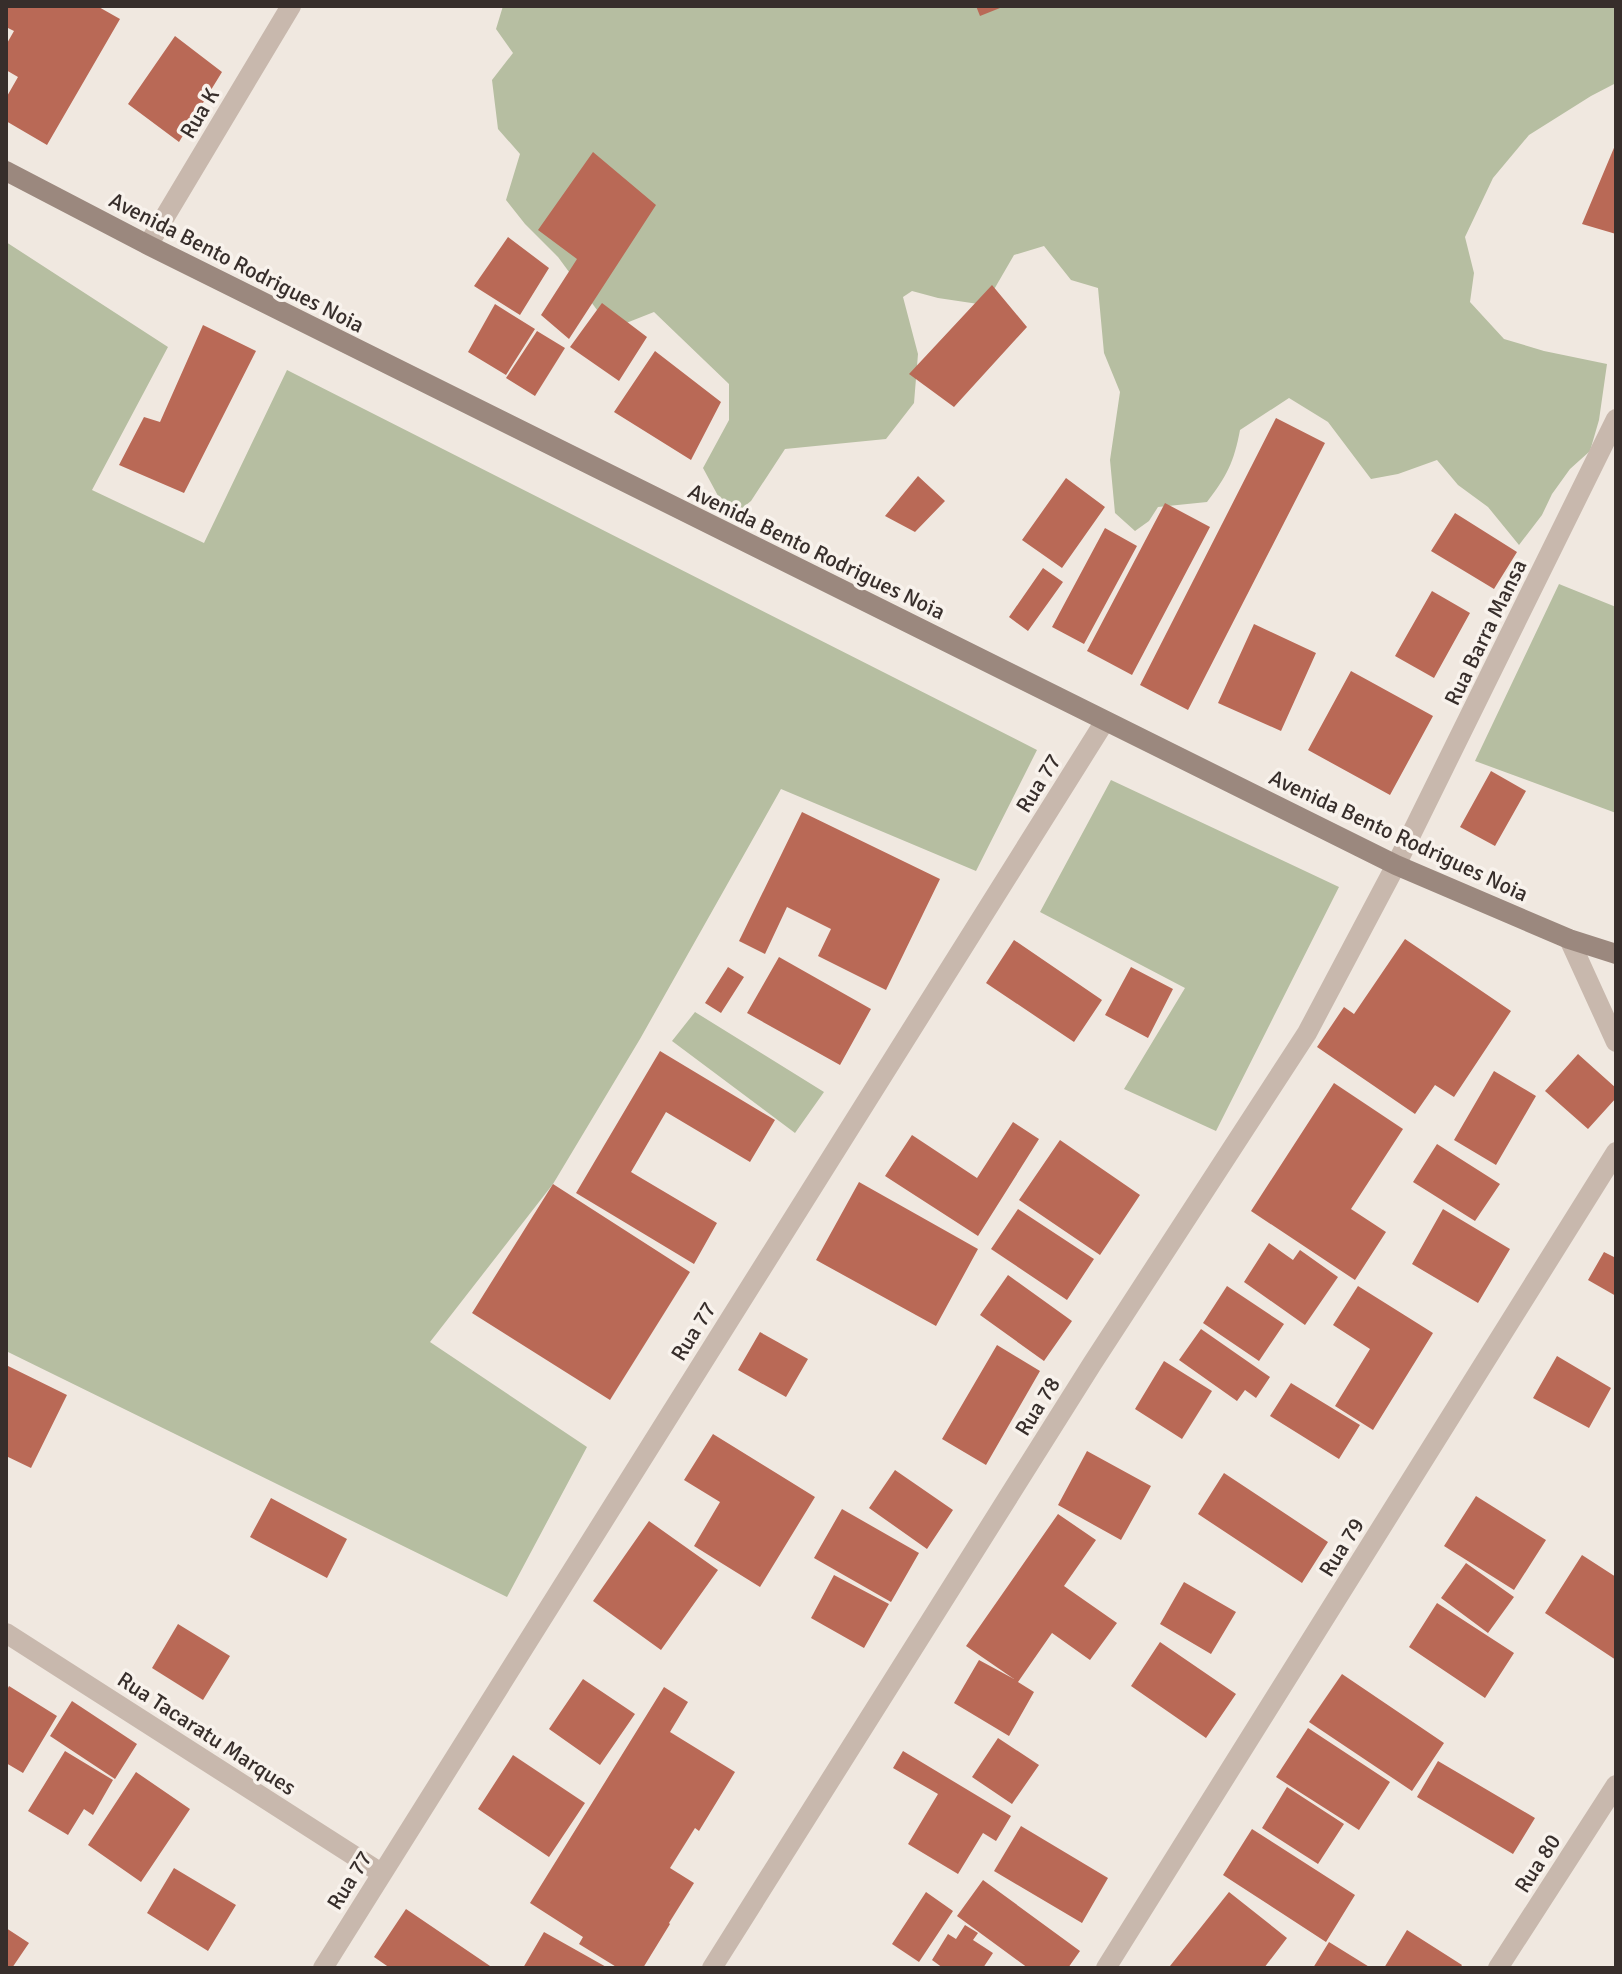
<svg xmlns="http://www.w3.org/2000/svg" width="1622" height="1974" viewBox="0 0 1622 1974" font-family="Signika,sans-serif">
<rect width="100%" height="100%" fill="#f0e8e0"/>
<path fill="#b6bea1" d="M 503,6 L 1616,6 L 1616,83 L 1591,96 L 1529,135 L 1493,178 L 1465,237 L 1474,273 L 1470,302 L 1504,339 L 1544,351 L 1607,364 L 1599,420 L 1590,451 L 1570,469 L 1552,494 L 1542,515 L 1519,545 L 1488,507 L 1458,485 L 1437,460 L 1398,474 L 1371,479 L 1328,422 L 1289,398 L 1240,430 C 1234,462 1227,476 1207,502 L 1158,507 L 1149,521 L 1135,531 L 1115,513 L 1110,460 L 1120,392 L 1104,353 L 1098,288 L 1071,280 L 1044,246 L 1014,255 L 985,305 L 938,298 L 912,291 L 903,297 L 918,354 L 914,403 L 886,439 L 785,449 L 751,501 L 730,518 L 703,468 L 729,420 L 729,384 L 654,312 L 611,329 L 558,257 L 525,224 L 506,200 L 520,154 L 498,129 L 492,80 L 513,53 L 496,29 Z
M 6,242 L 168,347 L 92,490 L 204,543 L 287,370 L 1037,750 L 976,871 L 781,789 L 640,1039 L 553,1184 L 430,1342 L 587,1447 L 507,1597 L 6,1351 Z
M 1559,584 L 1616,607 L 1616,813 L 1475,761 Z
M 1111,780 L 1339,887 L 1216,1131 L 1124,1089 L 1185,988 L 1040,912 Z
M 695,1012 L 824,1092 L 795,1133 L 672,1041 Z"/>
<path fill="#b96956" d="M 6,6 L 97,6 L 120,19 L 47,145 L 6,121 L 6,98 L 18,77 L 6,70 L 6,45 L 14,31 L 6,27 Z
M 976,6 L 1005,6 L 980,16 Z
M 175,36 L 222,72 L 179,142 L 128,104 Z
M 1616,143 L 1616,234 L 1582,224 Z
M 593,152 L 656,205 L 569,339 L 541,315 L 577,259 L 538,230 Z
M 508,237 L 549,268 L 520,315 L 474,286 Z
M 992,285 L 1027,327 L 954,407 L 909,374 Z
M 602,303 L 647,337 L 619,381 L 570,347 Z
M 495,304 L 535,329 L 506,375 L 468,352 Z
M 203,325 L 256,351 L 184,493 L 119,465 L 144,417 L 160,422 Z
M 537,331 L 565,348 L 535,396 L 506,378 Z
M 655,351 L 721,402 L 691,460 L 614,412 Z
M 1276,418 L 1325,443 L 1188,710 L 1140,685 Z
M 918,476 L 945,501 L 915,532 L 885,516 Z
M 1066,478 L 1105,507 L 1062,568 L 1022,540 Z
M 1165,503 L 1210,527 L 1132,675 L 1087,651 Z
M 1455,513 L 1517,552 L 1494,589 L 1431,551 Z
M 1105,528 L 1137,546 L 1084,644 L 1052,627 Z
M 1043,568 L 1063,582 L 1028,631 L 1009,617 Z
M 1432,591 L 1470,613 L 1434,678 L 1395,656 Z
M 1254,624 L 1316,653 L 1281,731 L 1218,703 Z
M 1351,671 L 1433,716 L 1390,795 L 1308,750 Z
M 1491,771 L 1526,791 L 1495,846 L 1460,827 Z
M 802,812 L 940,879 L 886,990 L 818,956 L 831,929 L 787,907 L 765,954 L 739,941 Z
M 1405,939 L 1511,1011 L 1454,1097 L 1435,1085 L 1415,1114 L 1317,1047 L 1344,1007 L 1354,1014 Z
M 1014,940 L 1102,1000 L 1074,1042 L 986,983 Z
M 779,957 L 871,1009 L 840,1065 L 747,1013 Z
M 728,967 L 744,977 L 721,1013 L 705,1003 Z
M 1131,967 L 1173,989 L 1148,1038 L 1105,1015 Z
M 660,1051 L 775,1120 L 750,1162 L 666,1112 L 631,1172 L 717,1223 L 694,1264 L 576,1193 Z
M 1578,1054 L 1616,1088 L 1616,1098 L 1588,1129 L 1545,1091 Z
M 1494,1071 L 1536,1096 L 1496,1165 L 1454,1140 Z
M 1334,1083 L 1403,1129 L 1351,1209 L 1386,1232 L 1355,1280 L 1251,1211 Z
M 1013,1122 L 1039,1139 L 978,1236 L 885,1176 L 912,1135 L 977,1178 Z
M 1060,1140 L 1140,1195 L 1100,1255 L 1019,1200 Z
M 1437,1144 L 1500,1184 L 1475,1221 L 1413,1182 Z
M 859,1182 L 978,1249 L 936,1326 L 816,1260 Z
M 553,1184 L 690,1272 L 610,1400 L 472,1313 Z
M 1018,1209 L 1094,1259 L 1067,1300 L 991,1249 Z
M 1443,1209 L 1510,1249 L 1478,1303 L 1412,1264 Z
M 1269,1243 L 1293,1260 L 1300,1250 L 1338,1277 L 1305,1325 L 1244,1282 Z
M 1604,1252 L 1616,1258 L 1616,1296 L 1588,1280 Z
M 1008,1275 L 1072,1321 L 1044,1361 L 980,1315 Z
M 1227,1286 L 1284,1324 L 1259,1361 L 1203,1323 Z
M 1358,1286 L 1433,1333 L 1373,1430 L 1335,1406 L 1370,1349 L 1333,1325 Z
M 1201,1329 L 1270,1377 L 1256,1398 L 1245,1390 L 1237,1401 L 1179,1360 Z
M 760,1332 L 808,1359 L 786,1397 L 738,1370 Z
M 997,1345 L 1040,1371 L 986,1465 L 942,1439 Z
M 1557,1356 L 1611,1388 L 1589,1428 L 1533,1398 Z
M 1164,1361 L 1212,1391 L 1182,1439 L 1135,1409 Z
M 6,1365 L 67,1395 L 31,1468 L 6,1456 Z
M 1291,1383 L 1360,1425 L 1339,1459 L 1270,1416 Z
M 713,1434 L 815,1497 L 760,1587 L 694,1546 L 720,1502 L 684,1480 Z
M 1087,1451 L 1151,1486 L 1121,1540 L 1058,1505 Z
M 895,1470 L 953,1510 L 927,1549 L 869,1508 Z
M 1224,1473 L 1328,1542 L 1302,1583 L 1198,1514 Z
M 1476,1496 L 1546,1540 L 1514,1590 L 1444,1546 Z
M 271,1498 L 347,1539 L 327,1578 L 250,1537 Z
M 842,1509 L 919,1553 L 891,1602 L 814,1558 Z
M 1058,1514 L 1096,1540 L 1064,1586 L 1117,1623 L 1090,1660 L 1052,1633 L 1018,1682 L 1034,1692 L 1009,1736 L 954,1703 L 979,1660 L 1014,1679 L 966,1646 Z
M 649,1521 L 718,1570 L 661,1650 L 593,1601 Z
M 1582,1555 L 1616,1577 L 1616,1660 L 1545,1613 Z
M 1466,1563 L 1514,1597 L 1488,1633 L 1441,1598 Z
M 834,1575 L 889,1604 L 864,1648 L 811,1618 Z
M 1184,1582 L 1236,1612 L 1211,1654 L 1160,1624 Z
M 1437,1603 L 1514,1653 L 1485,1698 L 1409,1647 Z
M 178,1624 L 230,1656 L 203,1700 L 152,1668 Z
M 1160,1642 L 1236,1694 L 1206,1738 L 1131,1686 Z
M 1342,1674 L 1444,1743 L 1412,1791 L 1309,1722 Z
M 583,1679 L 635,1714 L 600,1765 L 549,1729 Z
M 9,1686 L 57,1716 L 23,1773 L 6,1763 L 6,1692 Z
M 664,1687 L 688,1702 L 670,1732 L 735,1772 L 699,1831 L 695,1828 L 670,1868 L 694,1883 L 669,1923 L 670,1924 L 643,1968 L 618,1968 L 579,1944 L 583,1937 L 530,1903 Z
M 72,1701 L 137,1744 L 115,1779 L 50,1736 Z
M 1308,1728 L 1390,1782 L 1359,1830 L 1276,1777 Z
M 998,1738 L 1039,1765 L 1012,1804 L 972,1777 Z
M 65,1751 L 113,1780 L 93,1815 L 84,1809 L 68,1835 L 28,1811 Z
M 903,1751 L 1011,1816 L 996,1841 L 983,1833 L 958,1874 L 908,1844 L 938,1794 L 893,1768 Z
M 513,1755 L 585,1803 L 549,1857 L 478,1809 Z
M 1438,1761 L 1535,1818 L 1513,1854 L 1417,1797 Z
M 136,1772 L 190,1809 L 141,1882 L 88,1845 Z
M 1287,1787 L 1344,1824 L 1318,1864 L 1262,1828 Z
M 1021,1826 L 1108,1878 L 1082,1923 L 994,1871 Z
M 1252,1829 L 1355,1895 L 1326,1942 L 1223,1875 Z
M 174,1868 L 236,1905 L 208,1951 L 147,1913 Z
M 983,1880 L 1080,1951 L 1068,1968 L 1028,1968 L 957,1916 Z
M 926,1892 L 953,1911 L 919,1962 L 892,1944 Z
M 1229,1892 L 1287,1938 L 1264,1968 L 1172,1968 L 1170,1966 Z
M 406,1909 L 493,1968 L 390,1968 L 374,1957 Z
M 965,1925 L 978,1933 L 973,1940 L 993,1953 L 983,1968 L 943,1968 L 932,1960 L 948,1934 L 956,1939 Z
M 6,1928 L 29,1943 L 12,1968 L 6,1968 Z
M 1407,1930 L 1462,1965 L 1460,1968 L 1384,1968 Z
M 544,1932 L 608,1968 L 523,1968 Z
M 1329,1942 L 1371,1968 L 1313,1968 Z"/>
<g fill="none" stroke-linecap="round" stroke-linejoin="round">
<path stroke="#c8b8ad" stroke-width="20" d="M 148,245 L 291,6
M 1569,939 L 1616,1042
M 6,1633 L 381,1873
M 323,1968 L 1105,721
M 712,1968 L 1092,1364 L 1307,1033 L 1396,865 L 1616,419
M 1106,1968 L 1616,1152
M 1498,1968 L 1616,1785"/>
<path stroke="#9b887e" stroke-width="20" d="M 6,171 L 148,245 L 1396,865 L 1569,939 L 1616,954"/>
</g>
<g text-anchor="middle" stroke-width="7" stroke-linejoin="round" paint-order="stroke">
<g font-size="22" fill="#372e2b" stroke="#f8f2ec">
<text transform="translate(199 113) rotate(-59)" y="8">Rua K</text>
<text transform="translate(237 262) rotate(27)" y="8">Avenida Bento Rodrigues Noia</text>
<text transform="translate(817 551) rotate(26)" y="8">Avenida Bento Rodrigues Noia</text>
<text transform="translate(1485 632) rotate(-64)" y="8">Rua Barra Mansa</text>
<text transform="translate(1038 783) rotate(-58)" y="8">Rua 77</text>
<text transform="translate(1399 835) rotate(25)" y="8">Avenida Bento Rodrigues Noia</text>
<text transform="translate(693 1331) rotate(-58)" y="8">Rua 77</text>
<text transform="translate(1037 1406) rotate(-58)" y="8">Rua 78</text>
<text transform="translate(1341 1547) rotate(-58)" y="8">Rua 79</text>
<text transform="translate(207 1733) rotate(33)" y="8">Rua Tacaratu Marques</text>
<text transform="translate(1537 1863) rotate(-57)" y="8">Rua 80</text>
<text transform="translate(349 1880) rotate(-58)" y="8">Rua 77</text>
</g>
</g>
<rect width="1622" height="1974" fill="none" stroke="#372e2b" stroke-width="16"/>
</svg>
